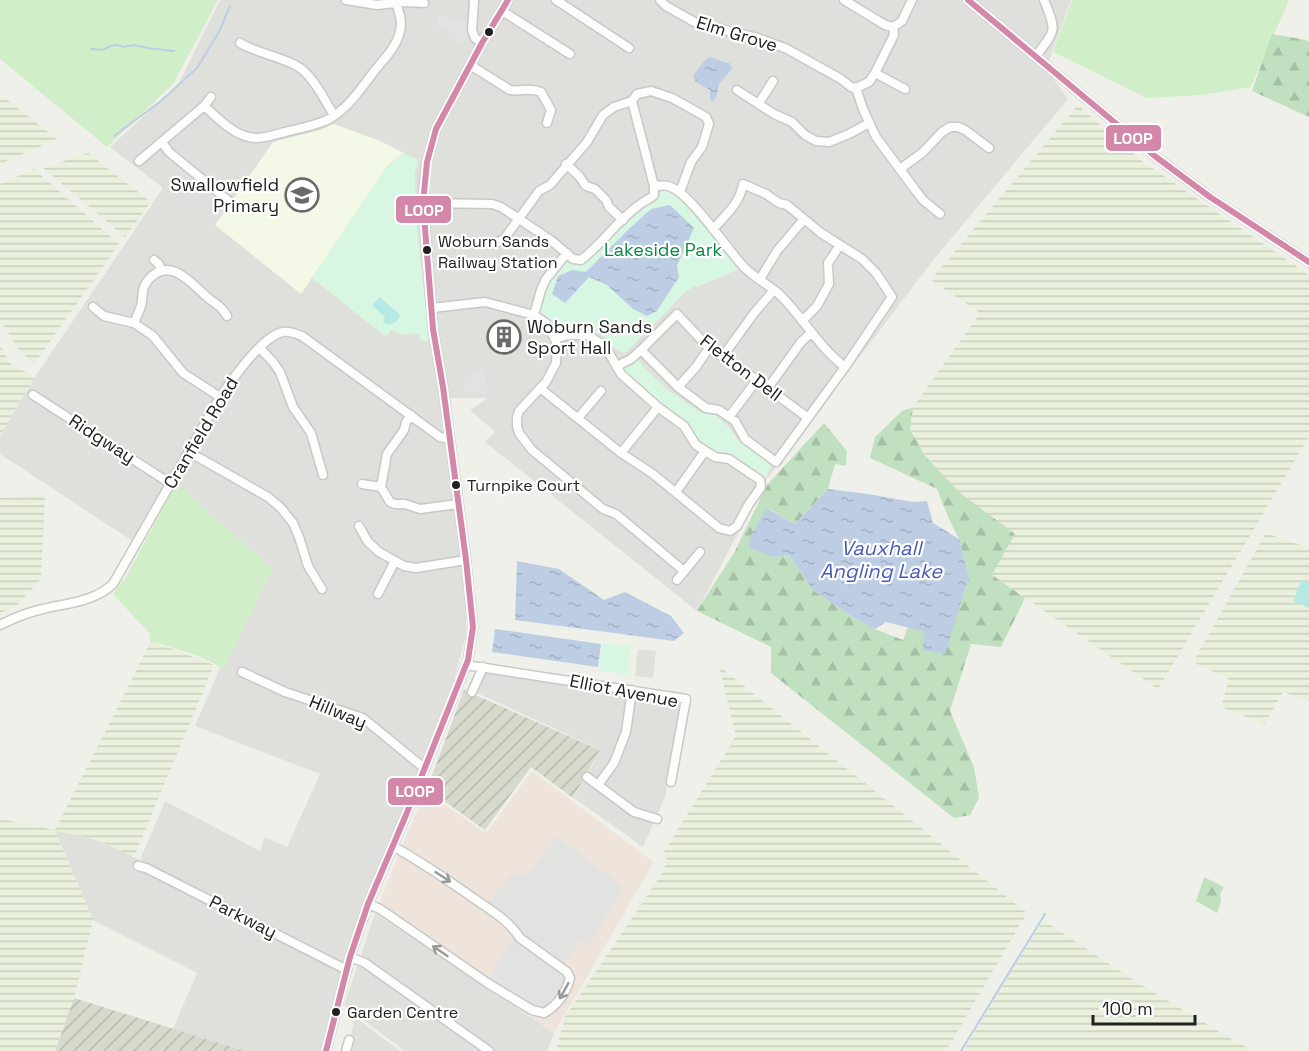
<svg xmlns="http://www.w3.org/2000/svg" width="1309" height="1051" viewBox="0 0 1309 1051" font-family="'Space Grotesk',sans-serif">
<defs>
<pattern id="construction-furrows" width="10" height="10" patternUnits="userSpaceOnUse" patternTransform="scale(1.5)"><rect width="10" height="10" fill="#d6d9cb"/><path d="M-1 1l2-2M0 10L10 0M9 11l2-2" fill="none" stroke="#b7baae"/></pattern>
<pattern id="farmland-rules" width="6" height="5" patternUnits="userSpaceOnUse" patternTransform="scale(1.5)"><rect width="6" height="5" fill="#e9f1dd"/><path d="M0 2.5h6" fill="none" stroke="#c8cebd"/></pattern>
<pattern id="forest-firs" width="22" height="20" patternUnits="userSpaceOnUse" patternTransform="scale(1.5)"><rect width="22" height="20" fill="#c1e0c0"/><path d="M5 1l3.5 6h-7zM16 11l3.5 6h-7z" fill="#a6c0a5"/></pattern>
<pattern id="water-ripples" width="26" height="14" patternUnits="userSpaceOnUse" patternTransform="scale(1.5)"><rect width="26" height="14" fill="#bdcee4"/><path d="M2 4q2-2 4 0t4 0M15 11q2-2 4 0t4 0" fill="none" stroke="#a2b1c3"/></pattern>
</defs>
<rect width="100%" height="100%" fill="#f0f0ea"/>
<path fill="#dfdfdb" d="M 220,0 L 1071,0 L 1046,69 L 1068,99 L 934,259 L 766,480 L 697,611 L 485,442 L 495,432 L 470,410 L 488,398 L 441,398 L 466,603 L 466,636 L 454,680 L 378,871 L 350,947 L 321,1051 L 245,1051 L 173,1029 L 197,973 L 93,920 L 55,830 L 83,836 L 109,845 L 140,860 L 165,801 L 260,851 L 265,837 L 287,847 L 320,774 L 195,726 L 220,668 L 224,668 L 272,568 L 168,477 L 134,542 L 0,454 L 0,435 L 39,371 L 163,188 L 110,147 L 178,85 Z
M 638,649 L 656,651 L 653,678 L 635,676 Z
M 484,670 L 683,700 L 665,797 L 643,847 L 574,798 L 601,750 L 475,692 Z
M 375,913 L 554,1033 L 547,1051 L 405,1051 L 344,1006 Z
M 355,1017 L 400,1051 L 348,1051 Z"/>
<path fill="#eee4dc" d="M 532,771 L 654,862 L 554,1033 L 375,913 L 425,791 L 486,833 Z"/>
<path fill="#f3f8e7" d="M 334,124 L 380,141 L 404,153 L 388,165 L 301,294 L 215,225 L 273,142 L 320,130 Z"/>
<path fill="url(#construction-furrows)" d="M 464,690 L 600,750 L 573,798 L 531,767 L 485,830 L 427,789 Z
M 74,998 L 245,1051 L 55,1051 Z"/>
<path fill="url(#farmland-rules)" d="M 0,94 L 57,139 L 0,164 Z
M 1078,105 L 1142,161 L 1309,275 L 1309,437 L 1158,689 L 992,575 L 1014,534 L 959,492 L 926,457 L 910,430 L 913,407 L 980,313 L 931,280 Z
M 88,153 L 151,202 L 125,237 L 43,168 Z
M 34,169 L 119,244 L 34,364 L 18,349 L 0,320 L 0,184 Z
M 0,346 L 11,364 L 35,377 L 0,435 Z
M 45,496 L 41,579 L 17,605 L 0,613 L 0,498 Z
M 1266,533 L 1309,548 L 1309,701 L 1283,692 L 1265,724 L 1221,707 L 1229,679 L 1193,662 Z
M 151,641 L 214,665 L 134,857 L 109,845 L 83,836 L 55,831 L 93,920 L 74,998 L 55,1051 L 0,1051 L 0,819 L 55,830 Z
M 719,666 L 1027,913 L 946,1051 L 556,1051 L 565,1017 L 663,872 L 667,859 L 662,855 L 736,736 Z
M 1043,920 L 1132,979 L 1238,1043 L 1255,1051 L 963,1051 Z"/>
<path fill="#d0eec8" d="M 0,0 L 218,0 L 173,84 L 107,147 L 0,59 Z
M 1072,0 L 1289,0 L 1251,87 L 1201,95 L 1147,98 L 1053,52 Z
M 176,484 L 272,568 L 224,669 L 199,656 L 151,641 L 149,637 L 150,634 L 113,594 L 126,577 Z"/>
<path fill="url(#forest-firs)" d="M 1272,34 L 1306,40 L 1309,42 L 1309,117 L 1252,91 Z
M 913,407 L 910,430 L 926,457 L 959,492 L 1015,534 L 992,575 L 1025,598 L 1001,647 L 971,644 L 950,711 L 974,767 L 979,798 L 970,815 L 954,818 L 771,673 L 771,647 L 697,611 L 735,551 L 767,485 L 824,423 L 847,451 L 846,466 L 835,464 L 828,489 L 795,524 L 769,509 L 764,511 L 750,538 L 773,557 L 789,555 L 813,590 L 848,614 L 875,629 L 903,640 L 908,627 L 925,632 L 959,607 L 969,577 L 959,539 L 949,519 L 937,489 L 870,458 L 875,437 L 902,411 Z
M 1204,877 L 1224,887 L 1220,894 L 1221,901 L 1217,913 L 1196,901 Z"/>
<path fill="#d8f7e2" d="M 404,153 L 419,160 L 415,172 L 416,218 L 429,340 L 421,341 L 419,333 L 403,335 L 391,330 L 386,337 L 312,278 L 388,165 Z
M 664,188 L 672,189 L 705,228 L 710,230 L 739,269 L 697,287 L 695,286 L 685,292 L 669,309 L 625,353 C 610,350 613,343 603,336 C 589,327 571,330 555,331 L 539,313 L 547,287 L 565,259 L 573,265 L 583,265 L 598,252 L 640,207 L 655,199 Z
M 636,356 L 643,366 L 668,390 L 700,412 L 715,415 L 729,427 L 738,440 L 772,465 L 765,479 L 725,455 L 708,451 L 698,445 L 622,370 Z
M 602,643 L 631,647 L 628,674 L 599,671 Z"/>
<path fill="#b4e9e4" d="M 380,297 L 401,316 C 396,322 391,328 383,322 L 385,317 L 372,305 Z
M 1301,580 L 1309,583 L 1309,608 L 1293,601 Z"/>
<path fill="#e2e2e0" d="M 439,14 L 467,23 L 468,36 L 464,45 L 447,38 L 449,32 L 436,26 Z
M 484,368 L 488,394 L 464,391 L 465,379 L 473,375 L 472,371 Z
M 557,837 L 624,887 L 589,945 L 580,940 L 565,964 L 523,937 L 518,927 L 487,903 L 511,876 L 528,873 Z
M 513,938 L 567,976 L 543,1010 L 532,1007 L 494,984 L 489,976 Z"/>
<path fill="url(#water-ripples)" d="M 710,57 L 727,63 L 730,63 L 732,69 L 719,84 L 717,95 L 713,101 L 710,99 L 710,90 L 696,82 L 693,76 L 705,60 Z
M 670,205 L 694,228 L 677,266 L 679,277 L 657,311 L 647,316 L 633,309 L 607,285 L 589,277 L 565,303 L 552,294 L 558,276 L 572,270 L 586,272 L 630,228 L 651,209 Z
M 828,489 L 868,494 L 913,502 L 927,501 L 933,523 L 959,539 L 969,577 L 945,654 L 922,650 L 925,632 L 886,622 L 875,629 L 848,614 L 813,590 L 789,555 L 773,557 L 749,547 L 750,538 L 764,511 L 768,509 L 795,524 Z
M 517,561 L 559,569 L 604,600 L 625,592 L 671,616 L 684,633 L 674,641 L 515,620 Z
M 495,629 L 601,644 L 598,667 L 492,652 Z"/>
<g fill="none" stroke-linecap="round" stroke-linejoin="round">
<path stroke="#bdcee4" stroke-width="2" d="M 91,49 L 102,50 L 111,46 L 117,45 L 124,47 L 134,45 L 148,48 L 174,51
M 114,136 L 161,101 L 197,68 L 219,32 L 230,6
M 961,1051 L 1045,914 L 1044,914"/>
<g stroke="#c8c8c6" stroke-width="11">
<path id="minor" d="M 346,0 L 377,5 L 405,2 L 424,3
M 474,0 L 472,30 L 475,38 L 482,43
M 556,0 L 629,48
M 660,0 L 666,6 L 696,23 L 758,38 L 787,49 L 841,79 L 851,87 L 856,88 L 869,82 L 875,73 L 894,35 L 893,27
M 844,0 L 885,25 L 893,27
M 968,0 L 1156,157 L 1210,197 L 1309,262
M 502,11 L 570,54
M 893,27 L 902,21 L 912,0
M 240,43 C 257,53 279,56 297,66 C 312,74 325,101 334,115
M 1036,56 C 1056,29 1057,32 1044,0
M 470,65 L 510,90 C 522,92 529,87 541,92 L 551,110 L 547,123
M 875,73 L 905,89
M 856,88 L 863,109 L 876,137 L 916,191 L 923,200 L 940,214
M 737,90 L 774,114 L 792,122 L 805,135 L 816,141 L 829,142 L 849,134 L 869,123
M 759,103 L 773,81
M 204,106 C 217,117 232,134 249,137 C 261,140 273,135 285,132 C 298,129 312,126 325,121 C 347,111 361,88 376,69 C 385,58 397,46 400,31 C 403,20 398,10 395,0
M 162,142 L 169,152 L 230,202
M 139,161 L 204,106 L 211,97
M 566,164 L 579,176 L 586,186 L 595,189 L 606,200 L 609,207 L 623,220
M 900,169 L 922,153 L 942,132 L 950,127 L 958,127 L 965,130 L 989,148
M 654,186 L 632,101 L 637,94 L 651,91 L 672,98 L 706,117 L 709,124 L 702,147 L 691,162 L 680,192
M 423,203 L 492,204 L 501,207 L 552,241 L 573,259 L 581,260 C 602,244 617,221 638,206 C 643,201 649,200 654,195 L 654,186 C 658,186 664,185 668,186 C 689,191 727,249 743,266 C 755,279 772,286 783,298 C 805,321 820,348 845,367
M 713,229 C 726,215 740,203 743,184 L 766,194 L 779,203 L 787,205 L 804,219
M 452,243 L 466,242 L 496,243 L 504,239 L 539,191 L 550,185 L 587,142 L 603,115 L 614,107 L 632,101
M 154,260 L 159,264 L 161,271
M 760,279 L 777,251 L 804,219 L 821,233 L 862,259 L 876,273 L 892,297 L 845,367 L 776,462 L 745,439 L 735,421 L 719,410 L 706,408 L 678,387 L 641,350 L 677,314 L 709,348 L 757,380 L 808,418
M 93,307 L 104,316 L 134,323 L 153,336 L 183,373 L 220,397
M 432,308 L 485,302 L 534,315 L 546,323 L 555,339 L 557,346 L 556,363 L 546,382 L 519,411 L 517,418 L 517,426 L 519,433 L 532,450 L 603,509 L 616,514 L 684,571
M 534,315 L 541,290 L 546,279 L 567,253
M 802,321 L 817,306 L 829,284 L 828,263 L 840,245
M 134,323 C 136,318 139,312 141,306 C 144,295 140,289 149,279 C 170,256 191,283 207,297 C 216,305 221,305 227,316
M 260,348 L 273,362 L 280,372 L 293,407 L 311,433 L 323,475
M 723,356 L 755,312 L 774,290
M 617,366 L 631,359 L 641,350
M 678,387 L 696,367 L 709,348
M 540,388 L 621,453 L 653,474 L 719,528 L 730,531 L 737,526 L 749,504 L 761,487 L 760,480 L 729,459 L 715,457 L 696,445 L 684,426 L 658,407 L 621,374 L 605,346 L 587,335 L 568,335 L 555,339
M 768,388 L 801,342 L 811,333
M 33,395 L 171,484
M 411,415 L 406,422 L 404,430 L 387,454 L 381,487 L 390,502 L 395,504 L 405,504 L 420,509 L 458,504
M 729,417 L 757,380
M 578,418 L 601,391
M 189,452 L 268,497 L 281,508 L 293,523 L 299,537 L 308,566 L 322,589
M 621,453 L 658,407
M 362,484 L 381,487
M 676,492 L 705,451
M 359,526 L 368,542 L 379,552 L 404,566 L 416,568 L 466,560
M 677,580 L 700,552
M 378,594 L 395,561
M 0,625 C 14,618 28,612 43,609 C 67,603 94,602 113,584 L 220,397 C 232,380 262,336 283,332 C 290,331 296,334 302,336 L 440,437 L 450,439
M 466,665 L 686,699 L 671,782
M 242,672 L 285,692 L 363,718 L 424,768
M 472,692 L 483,667
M 587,777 L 634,812 L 657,819
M 598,785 L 614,763 L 626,732 L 632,690
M 138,866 L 146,868 L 347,970
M 368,904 L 380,909 L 489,984 L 532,1010 L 544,1013 C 558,1005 566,993 570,978 L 567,972 L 520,938 C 508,919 487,908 469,895 C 445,878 419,861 393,846
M 350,957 L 365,963 L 489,1051
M 326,1051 L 350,957 L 368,904 L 406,815 L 468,660 L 473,627 L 466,560 L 443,387 L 433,329 L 423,203 L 424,184 L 427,162 L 436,129 L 482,43 L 508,0
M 346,1051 L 349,1040"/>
</g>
<use href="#minor" stroke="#fdfdfc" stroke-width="8"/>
<g stroke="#fff" stroke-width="10">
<path id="bus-1" d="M 968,0 L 1156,157 L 1210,197 L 1309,262
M 326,1051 L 350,957 L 368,904 L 406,815 L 468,660 L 473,627 L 466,560 L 443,387 L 433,329 L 423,203 L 427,162 L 436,129 L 482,43 L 508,0"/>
</g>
<use href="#bus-1" stroke="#d388aa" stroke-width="6"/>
</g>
<defs><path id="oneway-shaft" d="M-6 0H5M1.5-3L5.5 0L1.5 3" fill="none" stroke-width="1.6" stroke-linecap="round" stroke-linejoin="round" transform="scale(1.5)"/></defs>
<g stroke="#9a9a99">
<use href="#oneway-shaft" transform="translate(443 877) rotate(33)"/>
<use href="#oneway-shaft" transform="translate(440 951) rotate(-146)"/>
<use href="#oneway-shaft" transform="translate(564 991) rotate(119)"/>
</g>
<defs>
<g id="school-ring" transform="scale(1.725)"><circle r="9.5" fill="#fff" stroke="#696967" stroke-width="1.5"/><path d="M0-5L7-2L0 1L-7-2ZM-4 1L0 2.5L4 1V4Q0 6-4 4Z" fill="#696967"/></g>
<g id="building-ring" transform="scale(1.725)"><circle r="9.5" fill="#fff" stroke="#696967" stroke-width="1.5"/><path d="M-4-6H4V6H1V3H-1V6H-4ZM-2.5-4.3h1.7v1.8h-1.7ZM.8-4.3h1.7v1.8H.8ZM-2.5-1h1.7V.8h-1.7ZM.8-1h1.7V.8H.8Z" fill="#696967"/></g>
</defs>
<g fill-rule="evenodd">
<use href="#school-ring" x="302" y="195"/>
<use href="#building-ring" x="504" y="337"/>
</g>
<g fill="#212121" stroke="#fff" stroke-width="2">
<circle cx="489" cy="32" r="5"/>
<circle cx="427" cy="250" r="5"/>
<circle cx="456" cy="485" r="5"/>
<circle cx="336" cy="1012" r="5"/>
</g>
<g text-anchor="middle" stroke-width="4.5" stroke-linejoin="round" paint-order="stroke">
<g font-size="16" fill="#212121" stroke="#fff" text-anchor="start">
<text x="438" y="247">Woburn Sands<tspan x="438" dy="21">Railway Station</tspan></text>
<text x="467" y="491">Turnpike Court</text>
<text x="347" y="1018">Garden Centre</text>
</g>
<g font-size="18" fill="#212121" stroke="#fff">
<text transform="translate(737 34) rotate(17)" y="6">Elm Grove</text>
<text transform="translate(741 368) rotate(37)" y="6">Fletton Dell</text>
<text transform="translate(201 433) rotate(-59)" y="6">Cranfield Road</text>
<text transform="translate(102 439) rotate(33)" y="6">Ridgway</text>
<text transform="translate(624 691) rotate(11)" y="6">Elliot Avenue</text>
<text transform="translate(338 712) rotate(22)" y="6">Hillway</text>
<text transform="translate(243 917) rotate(27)" y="6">Parkway</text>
</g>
<g font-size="18" fill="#212121" stroke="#fff" text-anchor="end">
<text x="279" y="191">Swallowfield<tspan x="279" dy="21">Primary</tspan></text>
<text x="527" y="333" text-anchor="start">Woburn Sands<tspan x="527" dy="21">Sport Hall</tspan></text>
</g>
<g font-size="18" fill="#07883e" stroke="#fff">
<text x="663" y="256">Lakeside Park</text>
</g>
<g font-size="20" font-style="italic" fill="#4859b7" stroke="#fff">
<text x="881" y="555">Vauxhall<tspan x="881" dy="23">Angling Lake</tspan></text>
</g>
</g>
<g stroke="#fff" stroke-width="2">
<rect x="1105" y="124" width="57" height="28" rx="6" fill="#d388aa"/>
<rect x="395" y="195" width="57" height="29" rx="6" fill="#d388aa"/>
<rect x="387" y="777" width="57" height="29" rx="6" fill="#d388aa"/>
</g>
<g font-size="16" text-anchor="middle" font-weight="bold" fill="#fff">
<text x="1133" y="144">LOOP</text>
<text x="424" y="216">LOOP</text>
<text x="415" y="797">LOOP</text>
</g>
<path d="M1093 1015v9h102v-9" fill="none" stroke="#212121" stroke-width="3"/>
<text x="1102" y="1015" font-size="18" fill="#212121" stroke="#ffffff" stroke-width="4.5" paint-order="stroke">100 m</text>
</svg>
